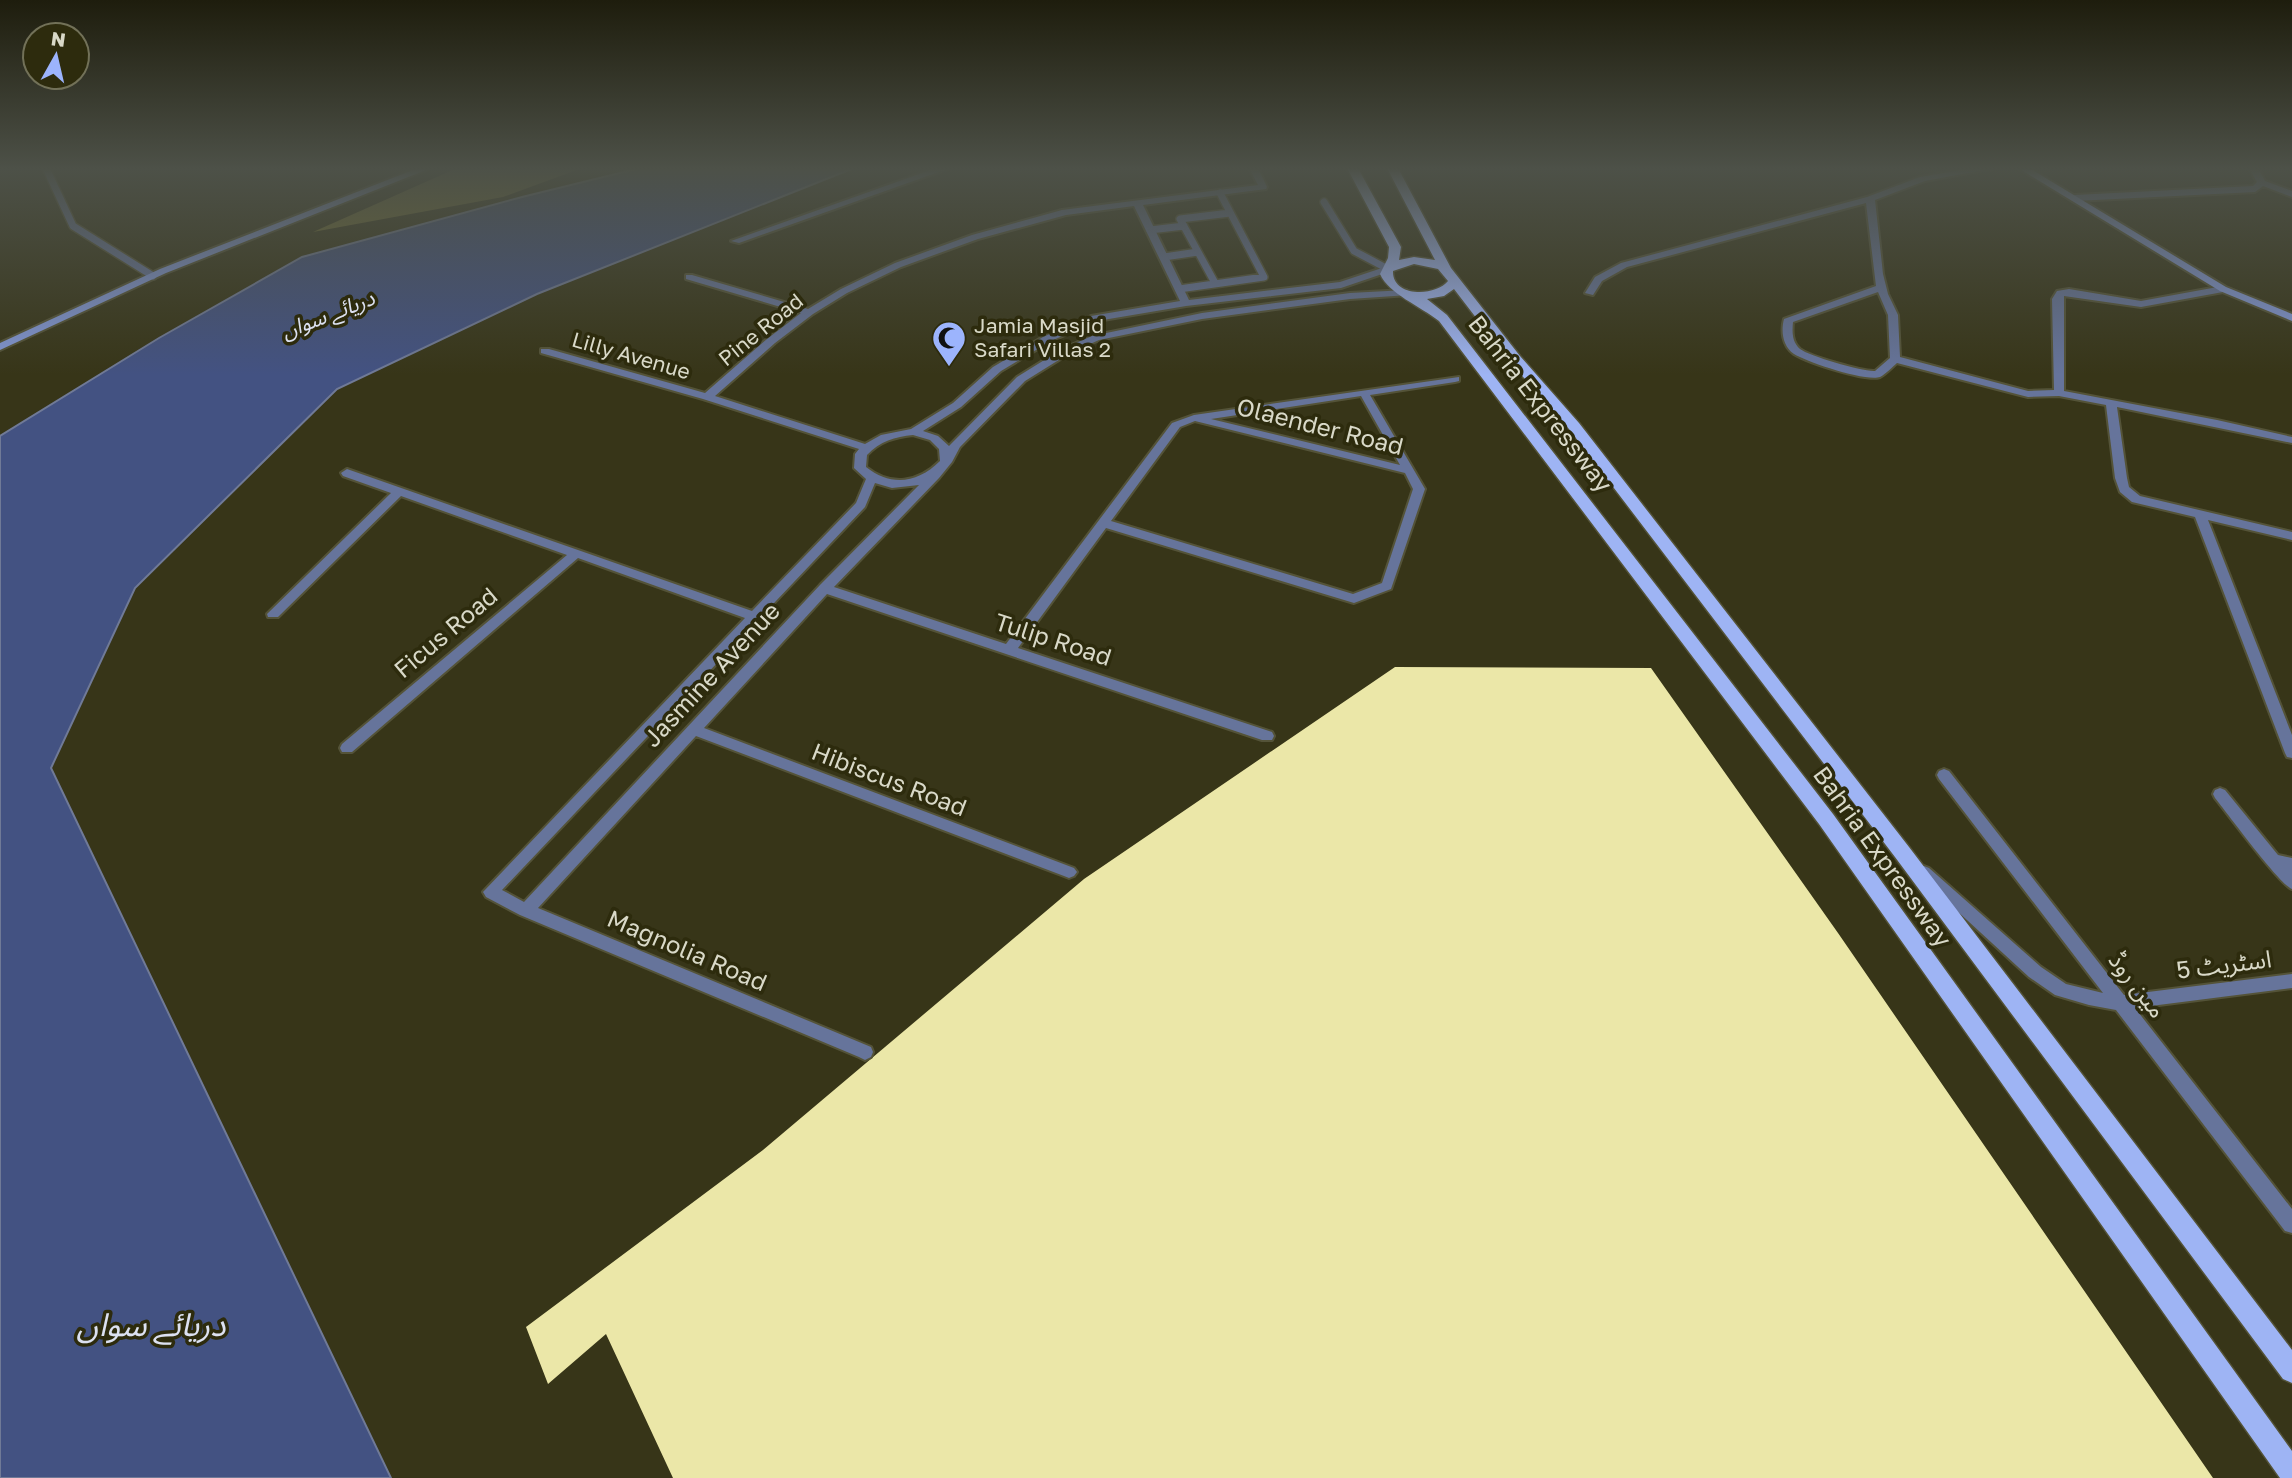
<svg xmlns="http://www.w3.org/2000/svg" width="2292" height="1478" viewBox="0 0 2292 1478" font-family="'Golos Text','Noto Sans Arabic',sans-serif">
<rect width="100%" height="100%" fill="#373518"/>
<path fill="#726e32" d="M 457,168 L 582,168 L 503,197 L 313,232 Z"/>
<path fill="#435282" stroke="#707a97" stroke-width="2" d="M 640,168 L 854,168 L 537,294 L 337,389 L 135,588 L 51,768 L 391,1478 L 0,1478 L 0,436 L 159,338 L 302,257 L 522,197 Z"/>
<path fill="#ebe7a8" d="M 1395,667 L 1651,668 L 1838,933 L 2213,1478 L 673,1478 L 606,1334 L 548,1384 L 526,1327 L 763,1150 L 1084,879 Z"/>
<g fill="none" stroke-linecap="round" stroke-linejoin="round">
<g stroke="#545338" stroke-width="10">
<path id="lane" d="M 46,168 L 73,226 L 153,276
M 1324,202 L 1354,251 L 1388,269
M 1150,230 L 1184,226
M 1164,257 L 1198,252
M 1215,283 L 1180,219 L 1230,213
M 1179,289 L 1264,277 L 1220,193"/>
</g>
<g stroke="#545338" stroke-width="4">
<path id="street" d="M 936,168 L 950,168 L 739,243 L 731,241 Z
M 1249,168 L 1258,168 L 1267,187 L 1266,189 L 1143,205 L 1189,300 L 1340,282 L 1388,266 L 1391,267 L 1391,271 L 1341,288 L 1186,306 L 1097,321 L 1051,341 L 1001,371 L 961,407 L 923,431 L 938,436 L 949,446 L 1017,377 L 1062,349 L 1092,336 L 1202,313 L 1350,293 L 1406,290 L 1411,293 L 1409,295 L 1350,299 L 1202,319 L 1099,340 L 1070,353 L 1025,381 L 960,447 L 952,462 L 939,478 L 834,587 L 1006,644 L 1172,423 L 1194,415 L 1459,377 L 1459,381 L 1455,382 L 1370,395 L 1425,489 L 1391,589 L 1354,603 L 1106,528 L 1018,648 L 1272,732 L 1274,736 L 1272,740 L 1262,740 L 827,594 L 704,728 L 1074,868 L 1077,872 L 1074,876 L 1069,878 L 1064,876 L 696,736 L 538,908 L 871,1047 L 873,1052 L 871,1057 L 865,1060 L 859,1057 L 520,915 L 486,897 L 483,892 L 745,618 L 578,558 L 352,752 L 342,752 L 340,748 L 342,744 L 567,555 L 401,496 L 278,617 L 268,617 L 267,614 L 391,493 L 343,476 L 341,473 L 347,469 L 752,611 L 856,503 L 866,479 L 854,468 L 855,454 L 859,449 L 703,399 L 541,353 L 541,349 L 549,349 L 705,393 L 767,339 L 801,313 L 686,279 L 686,275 L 692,275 L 808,309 L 841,289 L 895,263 L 972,235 L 1062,210 L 1258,185 ZM 1134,206 L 1180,301 L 1091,316 L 1043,337 L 993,367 L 953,403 L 911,429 L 881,435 L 865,444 L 715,396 L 775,343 L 813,314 L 847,293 L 901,267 L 978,239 L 1066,215 ZM 1361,396 L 1400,465 L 1211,419 ZM 1195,421 L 1405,473 L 1413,489 L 1382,583 L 1353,594 L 1111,521 L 1180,427 ZM 913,435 L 930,440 L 939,449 L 940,461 C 918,483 891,487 866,467 L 867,455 C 880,441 895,437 913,435 ZM 875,483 L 892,488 L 919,485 L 820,585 L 524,902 L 502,890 L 865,507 Z
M 1972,168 L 1995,168 L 1925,181 L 1875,200 L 1883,274 L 1888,294 L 1898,315 L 1900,357 L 2028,391 L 2054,390 L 2052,299 L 2057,291 L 2069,289 L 2141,301 L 2223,286 L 2228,289 L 2223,292 L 2141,307 L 2064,296 L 2064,391 L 2217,420 L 2292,437 L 2292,443 L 2117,407 L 2127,478 L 2129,487 L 2140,496 L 2292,532 L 2292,540 L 2208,520 L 2292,735 L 2292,758 L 2287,757 L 2285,753 L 2195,517 L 2132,502 L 2120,492 L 2115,478 L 2106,405 L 2059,396 L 2028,397 L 1897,363 C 1892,367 1886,374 1880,377 C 1866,382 1807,362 1794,354 C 1782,346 1781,330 1784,319 L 1876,286 L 1866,203 L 1627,267 L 1602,281 L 1593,295 L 1585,293 L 1595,277 L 1621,263 L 1867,197 L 1920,177 ZM 1878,292 L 1888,315 L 1890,358 L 1875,371 C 1863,372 1809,356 1800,349 C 1792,342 1792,332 1793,322 Z
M 2249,168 L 2258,168 L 2265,181 L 2292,191 L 2292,197 L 2263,186 L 2255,192 L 2075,201 L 2071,198 L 2075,195 L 2253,186 L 2257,182 Z
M 1944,769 L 1949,771 L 2124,995 L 2292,974 L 2292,988 L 2135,1008 L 2292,1209 L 2292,1233 L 2285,1231 L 2116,1010 L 2089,1005 L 2055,995 L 2029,977 L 1919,876 L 1916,872 L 1919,868 L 1924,866 L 1929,868 L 2041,967 L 2066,984 L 2103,993 L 1939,779 L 1937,775 L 1939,771 Z
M 2220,788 L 2225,790 L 2278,855 L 2292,858 L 2292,889 C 2280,885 2228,814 2215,798 L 2213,794 L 2215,790 Z"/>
</g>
<g stroke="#545338" stroke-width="4">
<path id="secondary" d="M 418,168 L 431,168 L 166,273 L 0,350 L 0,343 L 160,269 Z
M 2018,168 L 2029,168 L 2226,287 L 2292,314 L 2292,321 L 2220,291 Z"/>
</g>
<g stroke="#545338" stroke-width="3">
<path id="primary" d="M 1347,168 L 1358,168 L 1401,247 L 1399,260 L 1414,257 L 1435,260 L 1387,168 L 1398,168 L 1451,268 L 1520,356 L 1579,423 L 1909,847 L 2292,1350 L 2292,1383 L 2283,1379 L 1895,857 L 1569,429 L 1510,362 L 1454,289 L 1444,296 L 1427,299 L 1447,315 L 1833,814 L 2292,1451 L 2292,1478 L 2280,1478 L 1819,824 L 1439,321 C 1420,306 1389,294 1380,274 L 1388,258 L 1389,247 ZM 1414,264 L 1438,269 L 1448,281 C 1435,297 1392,297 1393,271 Z"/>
</g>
<use href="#lane" stroke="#66749b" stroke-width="7"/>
<use href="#street" fill="#66749b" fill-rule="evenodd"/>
<use href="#secondary" fill="#8297d6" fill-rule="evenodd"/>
<use href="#primary" fill="#9eb4f4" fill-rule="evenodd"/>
</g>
<linearGradient id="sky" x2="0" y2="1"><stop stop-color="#1e1d0d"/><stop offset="0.45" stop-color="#4d5148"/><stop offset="1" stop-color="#4d5148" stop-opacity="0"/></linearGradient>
<rect width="2292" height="375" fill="url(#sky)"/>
<defs>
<g id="mosque-pin" transform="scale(1.75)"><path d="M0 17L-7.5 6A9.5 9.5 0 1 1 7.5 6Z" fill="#9cb4fd" stroke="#2d2b0d"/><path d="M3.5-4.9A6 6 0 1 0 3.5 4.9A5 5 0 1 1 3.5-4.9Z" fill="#111"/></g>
</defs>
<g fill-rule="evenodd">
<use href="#mosque-pin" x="949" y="338"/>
</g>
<g text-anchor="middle" stroke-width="7" stroke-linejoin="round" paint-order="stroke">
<g font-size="21" font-style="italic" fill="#dce1f1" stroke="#2d2b0d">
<text transform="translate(328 315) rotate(-21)" y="7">دریائے سواں</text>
</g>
<g font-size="21" fill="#d9d9c8" stroke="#2d2b0d" text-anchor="start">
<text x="974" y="333">Jamia Masjid<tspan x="974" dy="24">Safari Villas 2</tspan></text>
</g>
<g font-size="21" fill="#d9d9c8" stroke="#2d2b0d">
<text transform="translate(761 330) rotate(-39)" y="7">Pine Road</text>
<text transform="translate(631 356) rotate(16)" y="7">Lilly Avenue</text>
</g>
<g font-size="24" fill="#d9d9c8" stroke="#2d2b0d">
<text transform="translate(1540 404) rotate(52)" y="8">Bahria Expressway</text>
<text transform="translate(1320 427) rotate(14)" y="8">Olaender Road</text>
<text transform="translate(446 633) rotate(-40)" y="8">Ficus Road</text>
<text transform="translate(1053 640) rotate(18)" y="8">Tulip Road</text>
<text transform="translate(712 675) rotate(-47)" y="8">Jasmine Avenue</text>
<text transform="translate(889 780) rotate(21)" y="8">Hibiscus Road</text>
<text transform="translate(1882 857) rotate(54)" y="8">Bahria Expressway</text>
<text transform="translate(687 951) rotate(23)" y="8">Magnolia Road</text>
<text transform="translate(2224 965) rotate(-7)" y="8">اسٹریٹ 5</text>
<text transform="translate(2137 985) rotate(52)" y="8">مین روڈ</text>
</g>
<g font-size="32" font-style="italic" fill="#dce1f1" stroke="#2d2b0d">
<text x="151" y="1336">دریائے سواں</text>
</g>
</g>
<g transform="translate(56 56) rotate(8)"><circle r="33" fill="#2d2b0d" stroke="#727158" stroke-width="2"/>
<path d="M0-5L12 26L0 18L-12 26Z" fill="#9cb4fd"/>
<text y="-10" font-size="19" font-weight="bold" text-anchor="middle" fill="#d9d9c8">N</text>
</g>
</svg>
